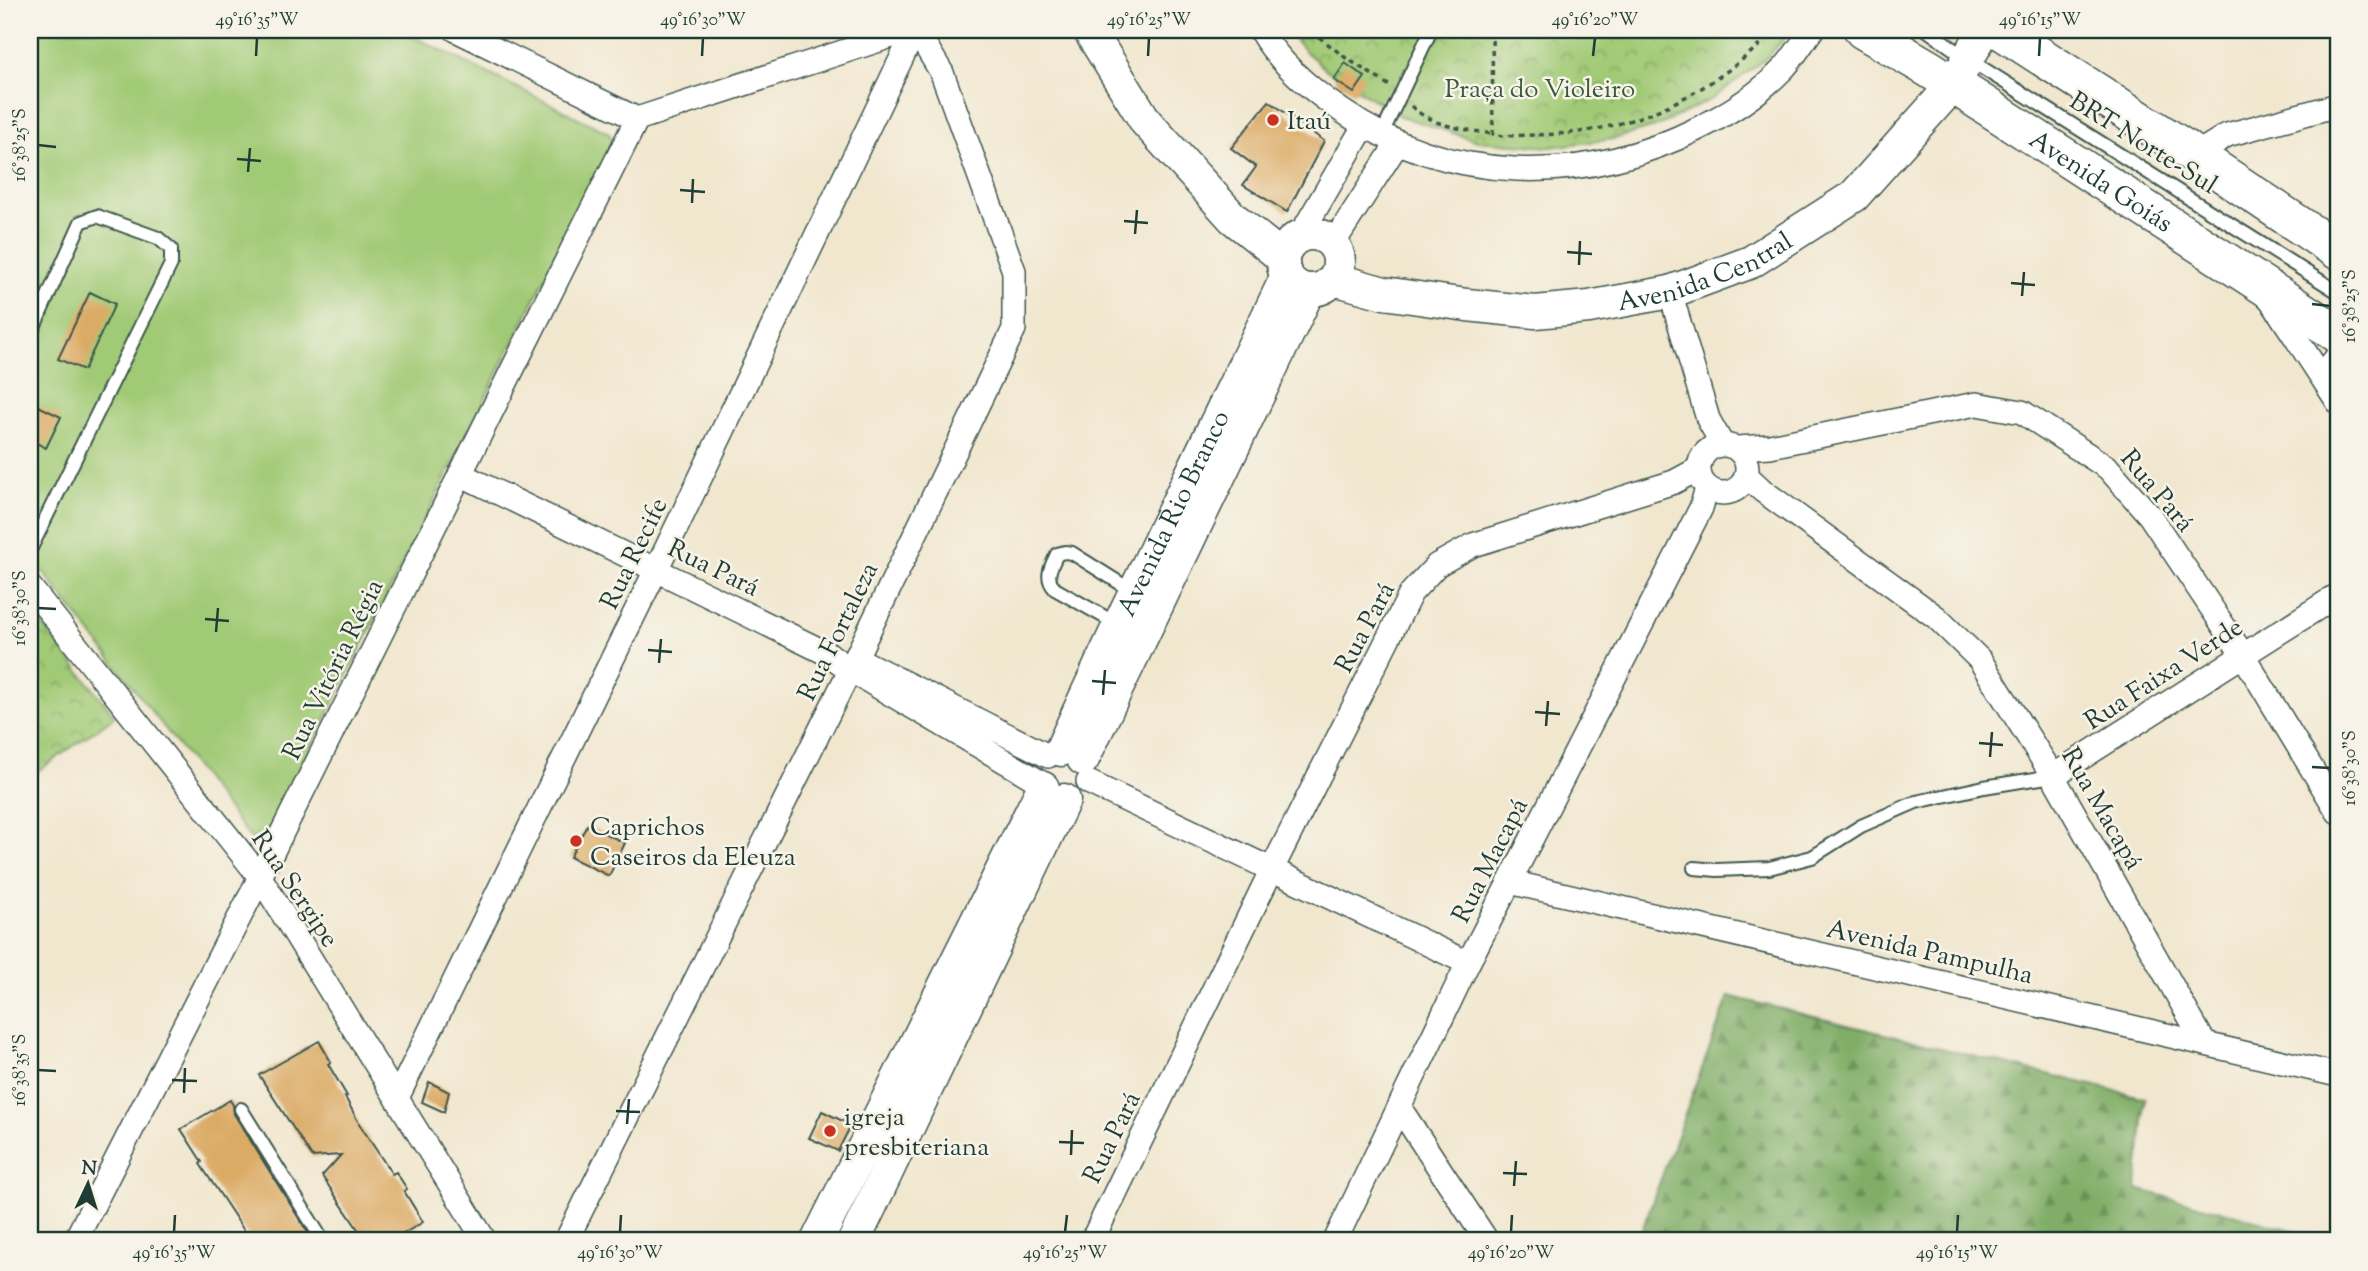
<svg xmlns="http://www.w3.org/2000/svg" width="2368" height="1271" viewBox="0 0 2368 1271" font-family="'Sorts Mill Goudy',serif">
<defs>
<pattern id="forest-firs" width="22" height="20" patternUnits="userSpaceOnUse" patternTransform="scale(1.75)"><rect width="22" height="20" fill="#80ae67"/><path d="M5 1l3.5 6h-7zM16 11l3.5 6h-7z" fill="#688f56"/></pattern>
<pattern id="park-crowns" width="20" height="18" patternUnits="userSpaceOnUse" patternTransform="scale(1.75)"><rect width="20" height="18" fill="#a1ca76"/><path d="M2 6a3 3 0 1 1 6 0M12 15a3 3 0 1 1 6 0" fill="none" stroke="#83a562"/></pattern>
</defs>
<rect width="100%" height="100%" fill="#f7f3e8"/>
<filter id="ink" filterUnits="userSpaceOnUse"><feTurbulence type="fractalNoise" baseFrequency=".0143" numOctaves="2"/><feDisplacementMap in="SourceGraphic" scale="14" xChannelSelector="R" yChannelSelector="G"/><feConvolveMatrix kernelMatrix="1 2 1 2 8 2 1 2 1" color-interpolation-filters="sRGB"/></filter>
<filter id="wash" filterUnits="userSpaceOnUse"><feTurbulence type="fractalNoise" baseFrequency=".00686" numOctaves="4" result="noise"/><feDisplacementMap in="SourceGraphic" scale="28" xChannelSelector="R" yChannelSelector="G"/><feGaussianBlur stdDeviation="1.57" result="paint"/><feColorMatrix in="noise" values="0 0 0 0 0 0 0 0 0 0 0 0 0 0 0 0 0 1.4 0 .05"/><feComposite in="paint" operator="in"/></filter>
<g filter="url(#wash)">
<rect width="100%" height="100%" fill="#f1e7cf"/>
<path fill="url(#forest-firs)" stroke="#50764e" stroke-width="2" d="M 1729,996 L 2145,1098 L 2137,1189 L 2335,1241 L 1643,1241 L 1640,1235 Z"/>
<path fill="url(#park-crowns)" stroke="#608455" stroke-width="2" d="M 1287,30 L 1793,30 L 1764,60 L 1712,99 L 1658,126 L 1613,139 L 1550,147 L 1478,141 L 1400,116 L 1328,71 L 1305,51 Z
M 30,609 L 115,716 L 30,777 Z"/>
<path fill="#a1ca76" stroke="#608455" stroke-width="2" d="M 30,30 L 400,30 L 609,133 L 613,142 L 272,826 L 251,839 L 30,555 Z"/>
<g id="blocks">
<path fill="#dbaa65" d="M 1345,63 L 1365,77 L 1354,93 L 1334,80 Z
M 1269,101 L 1324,141 L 1287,212 L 1243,185 L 1256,167 L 1231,148 Z
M 90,292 L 115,304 L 84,370 L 58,359 Z
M 30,402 L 61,417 L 46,448 L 30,440 Z
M 587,825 L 625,843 L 609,876 L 570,857 Z
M 319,1041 L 331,1062 L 328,1064 L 347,1096 L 345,1097 L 360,1125 L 392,1174 L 396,1172 L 407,1189 L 404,1191 L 423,1222 L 391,1241 L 366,1241 L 322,1176 L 341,1155 L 312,1157 L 259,1075 Z
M 429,1082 L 449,1092 L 444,1112 L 422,1102 Z
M 230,1100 L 233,1105 L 234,1114 L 313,1241 L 251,1241 L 200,1164 L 202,1162 L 181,1129 Z
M 822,1111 L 851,1125 L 838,1151 L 809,1138 Z"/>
</g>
</g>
<g filter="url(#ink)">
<use href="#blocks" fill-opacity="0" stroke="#3e564b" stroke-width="2"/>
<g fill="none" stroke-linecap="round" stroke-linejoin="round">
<g stroke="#3e564b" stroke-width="16">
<path id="lane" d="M 1927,30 L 1968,59 L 2338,292
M 1381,136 L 1431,30
M 30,550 L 171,264 L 171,249 L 158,238 L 97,216 L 81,222 L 34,327
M 1117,624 L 1055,589 C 1044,577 1051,567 1057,554 L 1065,552 L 1072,553 L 1134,592
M 1694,868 L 1717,870 L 1769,868 L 1812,857 L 1861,826 L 1916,802 L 1984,787 L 2053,776
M 241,1109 L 323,1241"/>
</g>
<g stroke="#3e564b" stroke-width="26">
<path id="street" d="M 456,30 L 637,119 L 910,30
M 1260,30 C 1279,63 1311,90 1342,111 C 1449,185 1583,186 1697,129 C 1728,114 1759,94 1784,68 C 1794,57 1803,42 1812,30
M 2195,155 L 2227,135 L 2338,105
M 1300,236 L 1364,126
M 1333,244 L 1397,144
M 1670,292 L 1708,419 L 1722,444
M 2269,297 L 2338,402
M 2321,376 L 2338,356
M1699 469a24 24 0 1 1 48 0a24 24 0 1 1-48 0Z
M 1737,448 L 1770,446 L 1976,404 L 2022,412 L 2108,468 L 2150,516 L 2243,655 L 2338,812
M 460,474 L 830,655 L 850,670 L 1040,782
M 1747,476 L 1763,491 L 1936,617 L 1980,660 L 2053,776 L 2205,1044
M 30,587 L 260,877 L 485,1241
M 864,662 L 1048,756
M 2053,776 L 2338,595
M 1088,782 L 1468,963
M 1510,882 L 2338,1075
M 397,1098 L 656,570 L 915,30
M 1399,1107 L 1487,1241
M 75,1241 L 260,877 L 637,119
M 566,1241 L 850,670 L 1014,329 L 1014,271 L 942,73 L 916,30
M 1092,1241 L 1272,869 L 1411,593 L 1437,565 L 1473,545 L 1674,482 L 1698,469
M 1335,1241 L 1468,963 L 1701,508 L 1707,488"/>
</g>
<g stroke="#3e564b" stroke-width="35">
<g id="secondary">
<path d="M 1089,30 L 1146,122 L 1233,218 L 1283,258"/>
<circle cx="1311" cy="262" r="28"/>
<path id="s1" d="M 1334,279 L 1384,293 L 1467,305 L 1535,312 L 1589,307 L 1670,292 L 1751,262 L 1854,196 L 1954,84 L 1984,30"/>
<path id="s2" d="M 1061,750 C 1133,591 1211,434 1287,276"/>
<path d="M 1083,759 L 1309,290"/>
<path d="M 817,1241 L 1043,788"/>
<path d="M 854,1241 L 1064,800"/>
</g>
</g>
<g stroke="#3e564b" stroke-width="40">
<g id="primary">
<path id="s3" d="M 1863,30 L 1931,70 L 2338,334"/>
<path d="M 2000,30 L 2195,155 L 2338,251"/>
</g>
</g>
<path stroke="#3e564b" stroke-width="3.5" stroke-dasharray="5 5" stroke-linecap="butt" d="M 1307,30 L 1313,35 L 1319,37 L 1329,30
M 1492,30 L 1493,134 L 1503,136 C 1528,135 1554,135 1579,132 C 1653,122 1723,83 1775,30
M 1319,37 L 1346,58 L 1390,86
M 1411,106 C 1433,127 1464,129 1493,134"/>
<use href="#lane" stroke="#fff" stroke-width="12"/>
<use href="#street" stroke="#fff" stroke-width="23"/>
<use href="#secondary" stroke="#fff" stroke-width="32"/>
<use href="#primary" stroke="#fff" stroke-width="37"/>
</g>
</g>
<path fill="none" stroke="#1f3d34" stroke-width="2.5" d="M 256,56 L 257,38M 702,56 L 703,38M 1148,56 L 1149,38M 1593,56 L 1595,38M 2039,56 L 2040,38M 38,145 L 56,147M 237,159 L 261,161M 248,172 L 250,148M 680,190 L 705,192M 692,203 L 693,179M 1124,221 L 1148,223M 1135,234 L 1137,210M 1567,252 L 1592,254M 1579,265 L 1580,241M 2011,283 L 2035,285M 2022,296 L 2024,272M 2312,304 L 2330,306M 38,608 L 56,609M 205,619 L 229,621M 216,632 L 218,608M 648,650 L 672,652M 659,663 L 661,639M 1092,681 L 1116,683M 1103,695 L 1105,670M 1535,712 L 1560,714M 1546,726 L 1548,701M 1979,743 L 2003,745M 1990,757 L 1992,732M 2312,767 L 2330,768M 38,1070 L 56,1071M 172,1080 L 197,1081M 184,1093 L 185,1068M 616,1111 L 640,1112M 627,1124 L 629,1099M 1059,1142 L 1084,1143M 1071,1155 L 1072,1130M 1503,1173 L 1527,1174M 1514,1186 L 1516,1161M 174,1232 L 175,1215M 620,1232 L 621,1215M 1065,1232 L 1067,1215M 1511,1232 L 1512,1215M 1957,1232 L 1958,1215"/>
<g fill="#c8321e" stroke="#f7f3e8" stroke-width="2.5">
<circle cx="1273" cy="120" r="7"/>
<circle cx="576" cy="841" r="7"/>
<circle cx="830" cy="1131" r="7"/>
</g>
<g text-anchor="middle" stroke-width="5" stroke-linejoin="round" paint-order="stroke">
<g font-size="26" fill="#395941" stroke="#f7f3e8">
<text x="1540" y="97">Praça do Violeiro</text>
</g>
<g font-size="26" fill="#1f3d34" stroke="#f7f3e8" text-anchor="start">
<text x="1287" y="129">Itaú</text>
<text x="590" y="835">Caprichos<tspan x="590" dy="30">Caseiros da Eleuza</tspan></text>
<text x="844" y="1125">igreja<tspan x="844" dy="30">presbiteriana</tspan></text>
</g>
<g font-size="26" fill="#1f3d34" stroke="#f7f3e8">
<text transform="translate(2144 142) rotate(32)" y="9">BRT Norte-Sul</text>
<text dy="9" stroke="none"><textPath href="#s3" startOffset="282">Avenida Goiás</textPath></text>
<text dy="9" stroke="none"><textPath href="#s1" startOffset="380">Avenida Central</textPath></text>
<text transform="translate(2158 490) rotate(50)" y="9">Rua Pará</text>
<text dy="9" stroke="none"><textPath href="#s2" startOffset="262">Avenida Rio Branco</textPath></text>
<text transform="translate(633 553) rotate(-64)" y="9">Rua Recife</text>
<text transform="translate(714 567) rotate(26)" y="9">Rua Pará</text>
<text transform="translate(1364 627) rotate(-62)" y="9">Rua Pará</text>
<text transform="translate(837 631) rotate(-64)" y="9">Rua Fortaleza</text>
<text transform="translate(332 669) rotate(-64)" y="9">Rua Vitória Régia</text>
<text transform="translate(2163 673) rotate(-33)" y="9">Rua Faixa Verde</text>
<text transform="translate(2103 808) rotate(60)" y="9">Rua Macapá</text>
<text transform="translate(1489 860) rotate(-63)" y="9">Rua Macapá</text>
<text transform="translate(296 888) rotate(56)" y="9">Rua Sergipe</text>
<text transform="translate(1930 951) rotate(13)" y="9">Avenida Pampulha</text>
<text transform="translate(1111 1137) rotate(-64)" y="9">Rua Pará</text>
</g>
</g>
<rect width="2368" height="1271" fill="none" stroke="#f7f3e8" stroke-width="77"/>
<g transform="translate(88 1184) rotate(4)" stroke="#f7f3e8" stroke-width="5" paint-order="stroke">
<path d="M0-5L12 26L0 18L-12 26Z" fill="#1f3d34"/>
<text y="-10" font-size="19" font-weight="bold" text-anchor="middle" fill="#1f3d34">N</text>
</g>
<rect x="38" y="38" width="2292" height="1194" fill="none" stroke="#1f3d34" stroke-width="2.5"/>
<g font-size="18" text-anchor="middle" fill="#1f3d34">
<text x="257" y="25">49°16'35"W</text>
<text x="703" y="25">49°16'30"W</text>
<text x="1149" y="25">49°16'25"W</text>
<text x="1595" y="25">49°16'20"W</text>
<text x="2040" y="25">49°16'15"W</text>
<text transform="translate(19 145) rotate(-90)" y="6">16°38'25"S</text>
<text transform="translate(2349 306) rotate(-90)" y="6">16°38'25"S</text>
<text transform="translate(19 608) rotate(-90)" y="6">16°38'30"S</text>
<text transform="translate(2349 768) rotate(-90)" y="6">16°38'30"S</text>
<text transform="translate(19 1070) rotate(-90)" y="6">16°38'35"S</text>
<text x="174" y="1258">49°16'35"W</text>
<text x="620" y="1258">49°16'30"W</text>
<text x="1065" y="1258">49°16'25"W</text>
<text x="1511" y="1258">49°16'20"W</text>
<text x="1957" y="1258">49°16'15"W</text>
</g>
</svg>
